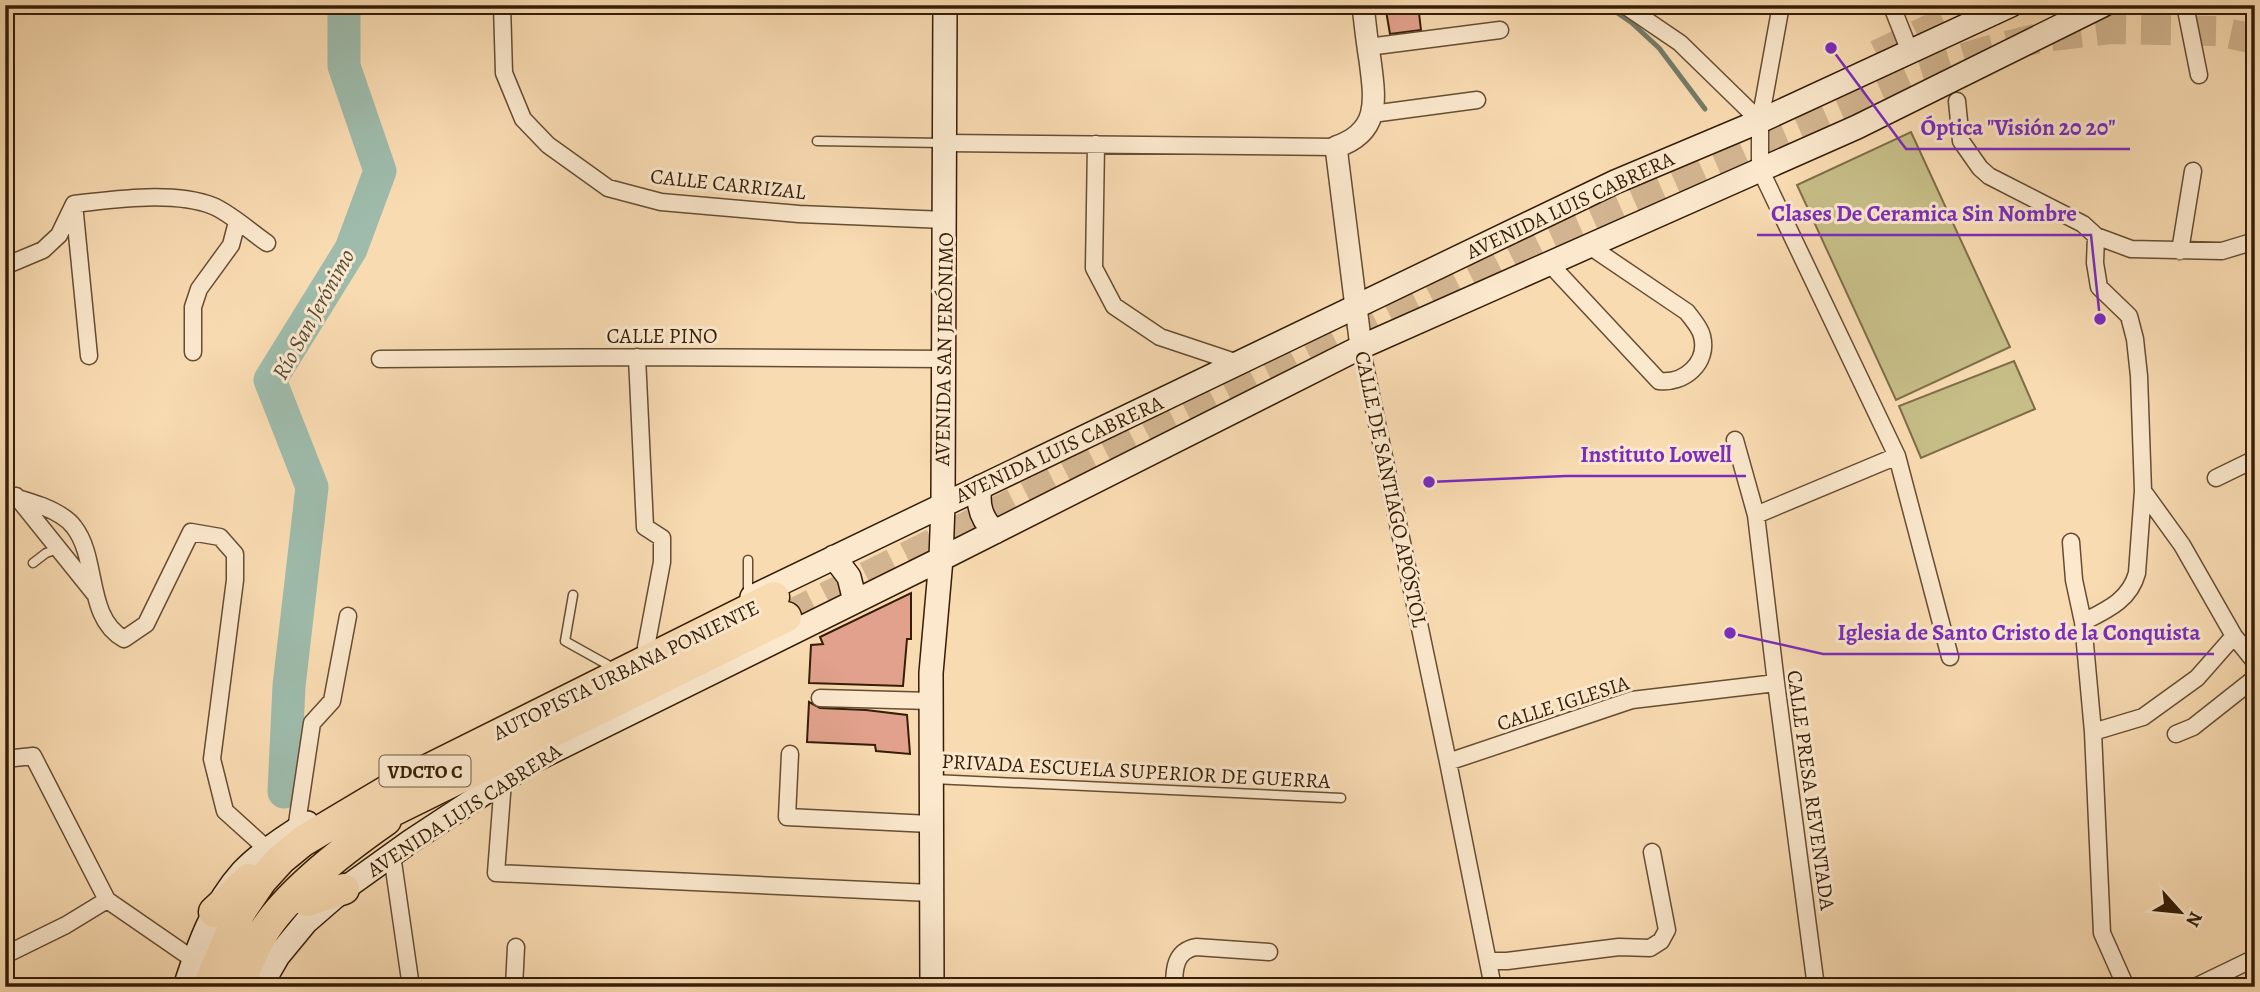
<svg xmlns="http://www.w3.org/2000/svg" width="2260" height="992" viewBox="0 0 2260 992" font-family="Alegreya,serif">
<rect width="100%" height="100%" fill="#f9dbb2"/>
<filter id="stains"><feTurbulence type="fractalNoise" baseFrequency=".00286" numOctaves="4"/><feColorMatrix values="0 0 0 0 .2 0 0 0 0 .09 0 0 0 0 .02 0 0 0 .5 -.17"/></filter>
<radialGradient id="worn" r=".72"><stop offset=".6" stop-color="#630" stop-opacity="0"/><stop offset="1" stop-color="#630" stop-opacity=".3"/></radialGradient>
<path fill="#c6bd87" stroke="#7e6e47" stroke-width="2" d="M 1911,132 L 2010,347 L 1896,400 L 1797,185 Z
M 2014,361 L 2035,409 L 1921,458 L 1899,406 Z"/>
<g fill="none" stroke-linecap="round" stroke-linejoin="round">
<path stroke="#747c69" stroke-width="5" d="M 1606,5 L 1632,23 L 1659,48 L 1705,109"/>
<path stroke="#9ebbab" stroke-width="33" d="M 284,792 L 289,686 L 312,487 L 270,380 L 351,249 L 380,171 L 344,66 L 344,5"/>
</g>
<path fill="#e1a18c" stroke="#351e07" stroke-width="2" d="M 1385,5 L 1418,5 L 1421,30 L 1390,34 Z
M 911,593 L 911,639 L 907,639 L 903,686 L 809,683 L 811,645 L 823,644 L 820,637 Z
M 809,702 L 820,708 L 866,710 L 907,715 L 910,754 L 876,751 L 875,745 L 807,742 Z"/>
<g fill="none" stroke-linecap="round" stroke-linejoin="round">
<path stroke="#d2b590" stroke-width="30" stroke-dasharray="30 15" stroke-linecap="butt" d="M 1877,55 L 1949,20 L 1988,5
M 786,617 L 1547,236 L 1921,71 L 1983,52 L 2043,37 L 2111,29 L 2217,31 L 2255,39"/>
<g stroke="#664d32" stroke-width="11">
<path id="service" d="M 817,141 L 943,143
M 748,560 L 748,595
M 33,563 L 46,553 L 58,549
M 573,595 L 565,641 L 608,665
M 933,779 L 1341,798"/>
</g>
<g stroke="#664d32" stroke-width="19">
<path id="minor" d="M 502,5 L 504,73 L 523,119 L 548,145 L 608,188 L 661,202 L 799,214 L 945,220
M 1624,5 L 1680,43 L 1760,121
M 1781,5 L 1760,121 L 1760,169 L 1897,456 L 1950,657
M 1895,5 L 1893,9 L 1910,52
M 2185,5 L 2199,75
M 1368,47 L 1500,30
M 1957,101 L 1961,141 L 1980,168 L 1989,176 L 2083,224 L 2096,236 L 2131,249 L 2222,251 L 2255,241
M 1372,114 L 1477,100
M 946,143 L 1336,147
M 1096,144 L 1094,268 L 1114,306 L 1160,337 L 1238,363
M 74,204 C 115,199 175,191 213,206 C 230,213 251,232 267,243
M 74,204 L 89,356
M 2096,236 L 2095,263 L 2099,287 L 2129,316 L 2135,339 L 2139,376 L 2143,491 L 2182,545 L 2234,636 L 2255,662
M 2180,251 L 2193,171
M 1549,263 L 1659,381 C 1684,384 1709,363 1702,336 C 1700,327 1692,319 1687,312 L 1588,245
M 5,266 L 43,250 L 59,235 L 74,204
M 1361,347 L 1448,762 L 1493,987
M 193,352 L 193,307 L 199,289 L 231,245 L 237,222
M 637,357 L 645,527 L 662,538 L 662,562 L 646,647
M 380,359 L 637,357 L 945,359
M 1735,440 L 1756,515 L 1776,683 L 1816,987
M 2216,478 L 2255,459
M 5,496 C 19,497 29,502 42,506 C 52,510 67,517 74,527 C 99,559 85,617 124,639 L 146,624 L 191,532 L 220,537 L 235,554 L 235,580 L 212,759 L 225,811 L 267,849
M 16,496 L 94,593
M 1756,515 L 1897,456
M 2071,542 L 2074,580 L 2083,622 L 2093,732 L 2102,933 L 2126,987
M 2083,622 C 2107,610 2130,600 2137,573 L 2143,491
M 820,698 L 931,701
M 2093,732 L 2143,717 L 2197,678 L 2234,636
M 2176,734 L 2193,727 L 2255,678
M 790,754 L 787,817 L 930,824
M 5,759 L 33,756 L 107,900 L 194,960
M 1448,762 L 1632,700 L 1776,683
M 503,781 L 496,873 L 931,893
M 296,830 L 312,723 L 332,701 L 348,616
M 392,855 L 411,987
M 5,955 L 66,925 L 107,900
M 1488,961 L 1507,961 L 1619,947 L 1650,948 L 1661,941 L 1667,930 L 1652,852
M 514,987 L 516,947
M 1174,987 C 1174,969 1175,951 1196,947 L 1269,952
M 2195,987 L 2255,958"/>
</g>
<g stroke="#664d32" stroke-width="24">
<path id="tertiary" d="M 1361,347 L 1336,147 C 1381,132 1375,99 1370,60 C 1367,42 1365,24 1363,5"/>
</g>
<g stroke="#351e07" stroke-width="26">
<path id="secondary" d="M 980,487 C 977,505 981,519 995,532
M 834,557 L 849,577 L 855,601
M 752,597 L 1615,182 L 1760,121 L 2011,5
M 185,987 C 198,947 213,904 242,872 C 261,852 284,837 307,823
M 260,987 L 278,956 L 306,922 L 344,889 L 411,841 L 533,761 L 941,559 L 1361,347 L 1857,127 L 2103,5
M 932,987 L 931,673 L 941,559 L 943,504 L 945,5"/>
</g>
<g stroke="#351e07" stroke-width="33">
<path id="motorway" d="M 362,826 L 786,617
M 307,901 L 344,889
M 214,912 L 249,879
M 208,987 L 240,912 L 261,881 L 281,859 L 303,841 L 397,785 L 774,597
M 238,987 C 246,967 254,947 266,928 C 293,888 346,848 386,820"/>
</g>
<use href="#service" stroke="#fbe8cd" stroke-width="8"/>
<use href="#minor" stroke="#fbe8cd" stroke-width="16"/>
<use href="#tertiary" stroke="#fbe8cd" stroke-width="21"/>
<use href="#secondary" stroke="#fbe8cd" stroke-width="23"/>
<use href="#motorway" stroke="#f9dbb2" stroke-width="30"/>
</g>
<g text-anchor="middle" stroke-width="6" stroke-linejoin="round" paint-order="stroke">
<rect fill="#fbe8cd" stroke="#705b42" stroke-width="2" x="379.5" y="755.5" width="91" height="31" rx="5"/>
<g font-size="19" font-weight="bold" fill="#351e07">
<text x="425" y="778">VDCTO C</text>
</g>
<g font-size="21" fill="#351e07" stroke="#fbe8cd">
<text transform="translate(728 184) rotate(6)" y="7">CALLE CARRIZAL</text>
<text transform="translate(1570 205) rotate(-25)" y="7">AVENIDA LUIS CABRERA</text>
<text x="662" y="343">CALLE PINO</text>
<text transform="translate(944 349) rotate(-89)" y="7">AVENIDA SAN JERÓNIMO</text>
<text transform="translate(1059 449) rotate(-25)" y="7">AVENIDA LUIS CABRERA</text>
<text transform="translate(1391 489) rotate(78)" y="7">CALLE DE SANTIAGO APÓSTOL</text>
<text transform="translate(626 670) rotate(-26)" y="7">AUTOPISTA URBANA PONIENTE</text>
<text transform="translate(1563 703) rotate(-18)" y="7">CALLE IGLESIA</text>
<text transform="translate(1136 771) rotate(3)" y="7">PRIVADA ESCUELA SUPERIOR DE GUERRA</text>
<text transform="translate(1811 790) rotate(82)" y="7">CALLE PRESA REVENTADA</text>
<text transform="translate(464 810) rotate(-33)" y="7">AVENIDA LUIS CABRERA</text>
</g>
<g font-size="23" font-style="italic" fill="#544d38" stroke="#fbe8cd">
<text transform="translate(313 314) rotate(-61)" y="8">Río San Jerónimo</text>
</g>
</g>
<path fill="none" stroke="#7b2cbf" stroke-width="2.5" d="M1831 48L1906 149H2130M2100 319L2091 235H1757M1429 482L1566 476H1746M1730 633L1823 654H2214"/>
<g fill="#7b2cbf" stroke="#fbe8cd" stroke-width="2.5">
<circle cx="1831" cy="48" r="7"/>
<circle cx="2100" cy="319" r="7"/>
<circle cx="1429" cy="482" r="7"/>
<circle cx="1730" cy="633" r="7"/>
</g>
<g font-size="23" text-anchor="middle" font-weight="bold" fill="#7b2cbf" stroke="#fbe8cd" stroke-width="6" stroke-linejoin="round" paint-order="stroke">
<text x="2018" y="135">Óptica "Visión 20 20"</text>
<text x="1924" y="221">Clases De Ceramica Sin Nombre</text>
<text x="1656" y="462">Instituto Lowell</text>
<text x="2019" y="640">Iglesia de Santo Cristo de la Conquista</text>
</g>
<rect width="2260" height="992" fill="none" stroke="#f9dbb2" stroke-width="28"/>
<rect x="7" y="7" width="2246" height="978" fill="none" stroke="#351e07" stroke-width="3.5"/>
<rect x="14" y="14" width="2232" height="964" fill="none" stroke="#351e07" stroke-width="2"/>
<g transform="translate(2180 912) rotate(117)" stroke="#fbe8cd" stroke-width="5" paint-order="stroke">
<path d="M0-5L12 26L0 18L-12 26Z" fill="#351e07"/>
<text y="-10" font-size="19" font-weight="bold" text-anchor="middle" fill="#351e07">N</text>
</g>
<rect width="100%" height="100%" filter="url(#stains)"/>
<rect width="100%" height="100%" fill="url(#worn)"/>
</svg>
